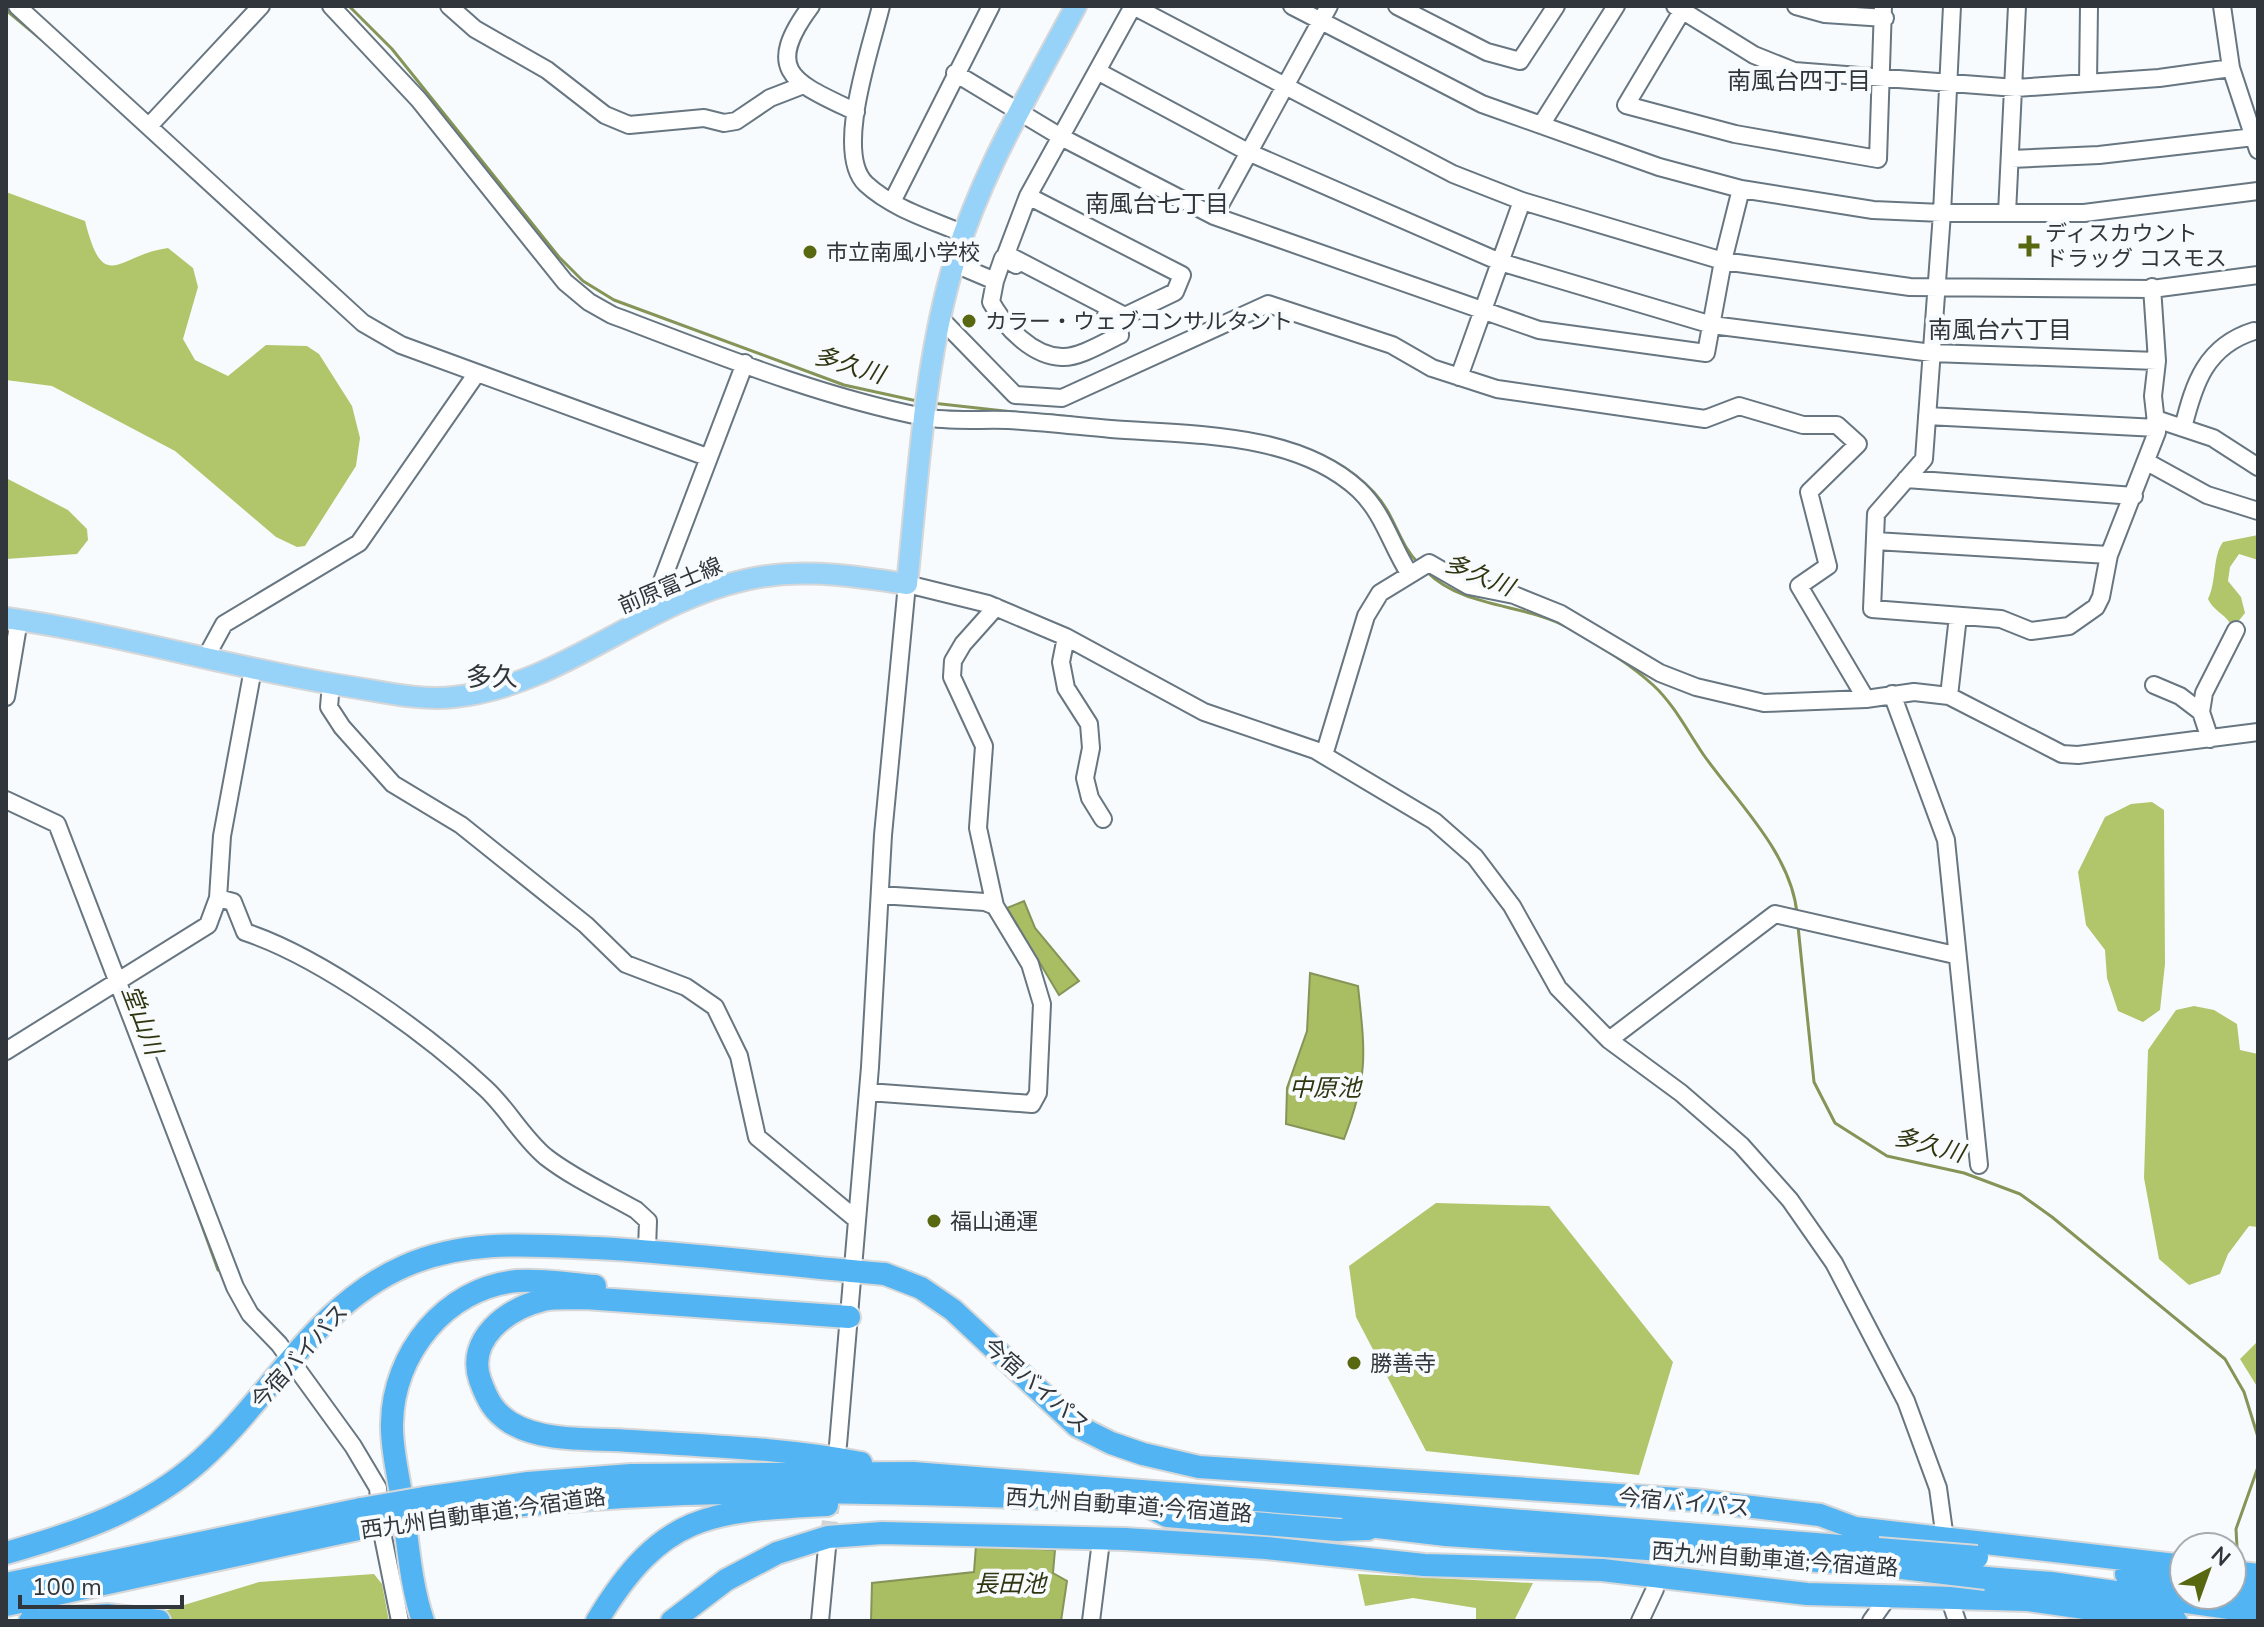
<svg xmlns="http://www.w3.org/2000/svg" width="2264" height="1627" viewBox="0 0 2264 1627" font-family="'Nunito Sans','Noto Sans JP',sans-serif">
<rect width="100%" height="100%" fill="#f8fbfe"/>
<path fill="#b1c56b" d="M 6,192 L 85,221 C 104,296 117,255 168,248 L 193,268 L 198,287 L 183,339 L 195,360 L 228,376 L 266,345 L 307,346 L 319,354 L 352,406 L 360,438 L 356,466 L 305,546 L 297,547 L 276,537 L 175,451 L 52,386 L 6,380 Z
M 6,478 L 68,510 L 87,529 L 88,540 L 77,554 L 6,559 Z
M 2258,535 L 2258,560 L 2239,554 L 2230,567 L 2228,581 L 2241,597 L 2245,613 L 2237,623 L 2230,623 C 2223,613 2213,610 2208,599 C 2217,581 2212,557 2223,542 Z
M 2152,802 L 2164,810 L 2165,964 L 2160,1010 L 2143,1022 L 2118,1011 L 2107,978 L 2105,950 L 2086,925 L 2078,872 L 2105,817 L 2131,804 Z
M 2194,1006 L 2214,1010 L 2237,1024 L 2240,1050 L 2258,1054 L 2258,1227 L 2249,1226 L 2228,1254 L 2220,1274 L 2189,1285 L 2159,1259 L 2144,1178 L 2148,1050 L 2176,1010 Z
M 1436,1203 L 1549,1206 L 1673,1362 L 1639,1475 L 1426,1451 L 1356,1317 L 1349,1266 Z
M 2258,1341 L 2258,1388 L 2240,1359 Z
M 374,1574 L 382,1584 L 389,1621 L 132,1621 L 259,1582 Z
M 1358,1574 L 1533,1583 L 1514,1621 L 1476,1621 L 1476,1608 L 1413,1598 L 1365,1606 Z"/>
<path fill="#a9bd63" stroke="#859457" stroke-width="2" d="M 1024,901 L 1035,928 L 1079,981 L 1059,995 L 1007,908 Z
M 1310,973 L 1358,986 C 1365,1053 1369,1074 1344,1139 L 1286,1124 L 1287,1088 L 1307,1031 Z
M 976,1545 L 1055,1550 L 1053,1573 L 1067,1581 L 1061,1621 L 871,1621 L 872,1583 L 974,1572 Z"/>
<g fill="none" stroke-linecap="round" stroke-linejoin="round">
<path stroke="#859457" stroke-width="3" d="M 349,6 L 392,49 L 559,257 L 583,281 L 614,300 L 844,385 L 917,401
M 6,10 L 54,50
M 932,403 L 1032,414
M 1051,415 L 1072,417
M 1312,452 C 1340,461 1372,484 1387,510 C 1398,529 1403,548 1419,564
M 1427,572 C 1463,608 1525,604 1567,627 C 1596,643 1629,663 1653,685 C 1673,703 1688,732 1703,754 C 1736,801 1792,854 1797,914
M 1798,926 L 1814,1082 L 1835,1123 L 1887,1156 L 1964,1173 L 2020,1194 L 2052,1217 L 2225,1359 L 2244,1392 L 2258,1437
M 192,1198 L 218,1270
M 2238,1565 L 2236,1529 L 2258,1467"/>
<path stroke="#d0d4d7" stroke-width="16" stroke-dasharray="16 8" stroke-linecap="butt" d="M 828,1537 L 833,1495"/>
<g stroke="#677680" stroke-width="20">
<path id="minor" d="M 17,6 L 363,323 L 401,345 L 707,457
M 331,6 L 419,100 L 565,282 L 589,302 L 612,315 C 713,353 817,396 924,417 C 950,422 981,419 1008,420 C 1043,422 1077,426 1111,429 C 1192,435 1297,432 1359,490 C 1384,514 1391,545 1409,573
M 449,6 L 475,29 L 547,70 L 605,115 L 629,125 L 704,118 L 724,123 L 736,121 L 770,98 L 801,86
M 811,6 C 761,73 796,83 856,112
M 881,6 C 872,45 833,153 866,184 C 893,209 932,220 964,234
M 1292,6 L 1482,104 L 1659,167 L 1741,189 L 1873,210 L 1942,213 L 2084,213 L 2258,191
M 1397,6 L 1487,52 L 1520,61 L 1556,6
M 1675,6 L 1754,55 L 1794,71 L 2016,88 L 2159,78 L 2231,68
M 1685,6 L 1626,105 L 1735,134 L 1878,159 L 1883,6
M 1796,6 L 1825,14 L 1885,18
M 1952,6 L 1942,213 L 1924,459 L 1876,514 L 1872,609 L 2001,619 L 2031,631 L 2069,626 L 2096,607 L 2101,597 L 2109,555 L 2157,432 L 2153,396 L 2157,361 L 2152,287
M 2222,6 L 2231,68 L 2258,150
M 1097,71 L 1248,152 L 1500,262 L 1712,325 L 1932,353 L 2157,361
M 955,73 L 1061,137 L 1214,216 L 1539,330 L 1706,353 L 1723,261 L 1741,189
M 2088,83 L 2089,6
M 150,125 L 261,6
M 1541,125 L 1616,6
M 2011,159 L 2099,155 L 2254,137
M 1028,196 L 1182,275 L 1175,292 L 1125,316 L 1006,254 L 1028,196 L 1133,6 L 1453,174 L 1522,201 L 1723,261 L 1910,287 L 2152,289 L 2258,275
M 892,202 L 991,6
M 2007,213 L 2017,6
M 1214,216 L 1329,6
M 955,264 L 995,281 L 991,302 C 1005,327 1032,356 1062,357 C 1079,358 1105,342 1120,335 L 1119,323 L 1106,315
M 995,281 L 1003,258 L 1016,265
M 940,318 L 1015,395 L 1062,398 L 1268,304 L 1392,345 L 1432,368 L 1497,389 L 1705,419 L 1739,406 L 1803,425 L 1837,425 L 1858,444 L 1809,492 L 1828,566 L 1799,586 L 1866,699 L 1914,692 L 1949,696 L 2062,754 L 2078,755 L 2258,732
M 1459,377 L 1522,201
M 1927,416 L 2157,428
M 2156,419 L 2213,438 L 2258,467
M 2183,428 C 2194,383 2206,346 2254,331
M 2147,462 L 2207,495 L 2258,511
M 1906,479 L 2134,496
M 1875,541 L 2109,555
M 661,611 L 662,581 L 745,363
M 1066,637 L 1061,662 L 1066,688 L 1089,724 L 1091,748 L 1085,778 L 1090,798 L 1103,819
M 206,657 L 224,624 L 359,543 L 477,373
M 331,683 L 329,707 L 342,727 L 393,784 L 461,825 L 586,925 L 626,964 L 686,987 L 715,1007 L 739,1056 L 757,1137 L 857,1220
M 2154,685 L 2180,696 L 2201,712
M 1892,694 L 1946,840 L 1979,1165
M 1949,696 L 1958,616
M 6,697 L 19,620
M 2210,739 L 2201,712 L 2204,693 L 2236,630
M 1324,755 L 1366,616 L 1380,593 L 1429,563 L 1469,586 L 1514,595 L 1561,614 L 1660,673 L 1696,687 L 1764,703 L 1866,699
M 6,800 L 57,824 L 235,1287 L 250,1314 L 279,1344 L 353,1446 L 378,1488 L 382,1532 L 400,1621
M 218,898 L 233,902 L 245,932 C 321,957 426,1033 485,1088 C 508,1109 522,1137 546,1157 C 573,1178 606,1193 636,1210 L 648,1221 L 647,1249
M 995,906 L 978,828 L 984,746 L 952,677 L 953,661 L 963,644 L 996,607
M 1609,1040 L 1775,914 L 1955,955
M 6,1051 L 208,925 L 218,898 L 222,836 L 253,669
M 868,1092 L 1032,1104 L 1038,1093 L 1042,1004 L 1030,964 L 995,906 L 985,902 L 880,895
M 838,1445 L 870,1067 L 883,835 L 907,584 L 988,604 L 1066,637 L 1204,712 L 1315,750 L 1434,821 L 1475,857 L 1512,906 L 1558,988 L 1609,1040 L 1681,1093 L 1741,1145 L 1790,1200 L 1834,1263 L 1906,1401 L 1938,1488 L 1945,1539
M 1950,1600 L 1957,1621
M 820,1621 L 828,1537
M 1091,1621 L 1101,1541
M 1640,1621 L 1655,1589 L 1656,1575
M 1871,1621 L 1888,1597"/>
</g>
<g stroke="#d6d7d8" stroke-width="24">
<path id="major" d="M 6,618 C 120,634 232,668 345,686 C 380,691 418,701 454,697 C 561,686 641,603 745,580 C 800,567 852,576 907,584 C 918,482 923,376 950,277 C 976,181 1030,92 1076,6"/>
</g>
<g stroke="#d6d7d8" stroke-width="26">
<path id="highway" d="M 849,1317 L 585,1298 C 572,1299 556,1297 543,1300 C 507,1309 466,1339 480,1380 C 487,1399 493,1412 511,1423 C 545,1443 593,1438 631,1441 C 707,1446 785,1448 861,1463
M 424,1498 L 528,1483 L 631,1475 L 913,1473 L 1878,1549
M 1148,1506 L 1167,1516 L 1338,1530 L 1368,1529
M 428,1517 C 644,1485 850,1490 1067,1499
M 1352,1524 L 1446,1535 L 1877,1565
M 6,1553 C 77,1533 145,1510 201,1460 C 271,1397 315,1305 405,1266 C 466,1239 530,1245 596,1248 C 692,1253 788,1266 885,1274 L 921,1288 L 953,1310 L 1077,1426 L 1111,1443 L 1143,1454 L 1199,1467 L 1694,1500 L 1820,1515 L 1855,1528 L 2184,1566
M 2232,1572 L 2258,1575
M 2126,1574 L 2184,1582
M 1986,1578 L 2051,1583 L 2258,1612
M 6,1584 L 361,1509
M 2232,1588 L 2258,1592
M 6,1605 L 363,1528
M 30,1621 L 107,1615 L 159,1621
M 423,1621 C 410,1583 408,1541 402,1502 C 399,1476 391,1449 392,1423 C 393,1354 445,1288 517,1281 C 542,1279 569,1284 595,1286
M 597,1621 C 662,1513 709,1511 827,1505
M 672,1621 L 726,1580 L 777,1553 L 828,1537 L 882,1533 L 1125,1539 L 1266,1548 L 1424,1565 L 1602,1570 L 1807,1594 L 2028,1600 L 2176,1621"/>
</g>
<use href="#minor" stroke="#fff" stroke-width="16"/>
<use href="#major" stroke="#97d2f8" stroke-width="20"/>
<use href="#highway" stroke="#52b4f3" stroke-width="22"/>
<g stroke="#d6d7d8" stroke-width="26" stroke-linecap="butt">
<path id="highway-bridge" d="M 361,1509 L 424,1498
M 363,1528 L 428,1517
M 1878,1549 L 1977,1557
M 1877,1565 L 1986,1578"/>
</g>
<use href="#highway-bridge" stroke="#52b4f3" stroke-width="22"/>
</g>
<g fill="#586810" stroke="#f8fbfe" stroke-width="3">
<path d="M2025 234h8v8h8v8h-8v8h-8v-8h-8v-8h8z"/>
<circle cx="810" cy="252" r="8"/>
<circle cx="969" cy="321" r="8"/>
<circle cx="934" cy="1221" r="8"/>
<circle cx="1354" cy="1363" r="8"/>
</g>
<g text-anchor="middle" stroke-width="8" stroke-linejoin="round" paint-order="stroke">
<g font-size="22" fill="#30363b" stroke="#f8fbfe" text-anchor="start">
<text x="2045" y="241">ディスカウント<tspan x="2045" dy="25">ドラッグ コスモス</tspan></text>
<text x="826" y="260">市立南風小学校</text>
<text x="985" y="329">カラー・ウェブコンサルタント</text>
<text x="950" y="1229">福山通運</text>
<text x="1370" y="1371">勝善寺</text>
</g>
<g font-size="22" fill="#30363b" stroke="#f8fbfe">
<text transform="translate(670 585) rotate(-23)" y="8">前原富士線</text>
<text transform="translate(299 1356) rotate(-48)" y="8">今宿バイパス</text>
<text transform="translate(1037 1385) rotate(41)" y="8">今宿バイパス</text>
<text transform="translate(1684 1502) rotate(5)" y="8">今宿バイパス</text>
<text transform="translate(1129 1505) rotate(4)" y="8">西九州自動車道;今宿道路</text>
<text transform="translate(483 1513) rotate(-8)" y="8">西九州自動車道;今宿道路</text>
<text transform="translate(1775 1559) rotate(4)" y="8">西九州自動車道;今宿道路</text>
</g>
<g font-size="24" fill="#30363b" stroke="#f8fbfe">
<text x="1799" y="89">南風台四丁目</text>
<text x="1157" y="212">南風台七丁目</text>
<text x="2000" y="338">南風台六丁目</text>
</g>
<g font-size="24" font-style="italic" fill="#2e3610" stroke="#f8fbfe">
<text transform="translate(849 365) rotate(17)" y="8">多久川</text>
<text transform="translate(1479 575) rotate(22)" y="8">多久川</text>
<text transform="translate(142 1020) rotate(69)" y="8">堂山川</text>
<text x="1325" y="1096">中原池</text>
<text transform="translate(1929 1145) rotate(15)" y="8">多久川</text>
<text x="1010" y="1592">長田池</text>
</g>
<g font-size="26" fill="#30363b" stroke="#f8fbfe">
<text x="492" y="686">多久</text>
</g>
</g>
<rect width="2264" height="1627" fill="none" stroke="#30363b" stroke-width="16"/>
<g transform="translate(2208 1571) rotate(41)"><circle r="38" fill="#f8fbfe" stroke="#a8acb0" stroke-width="2"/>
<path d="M0-6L14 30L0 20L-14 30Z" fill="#586810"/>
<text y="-12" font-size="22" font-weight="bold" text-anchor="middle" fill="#30363b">N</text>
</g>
<path d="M20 1595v12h162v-12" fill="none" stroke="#30363b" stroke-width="4"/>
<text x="32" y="1595" font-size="24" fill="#30363b" stroke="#f8fbfe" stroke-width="6" paint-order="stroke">100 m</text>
</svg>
